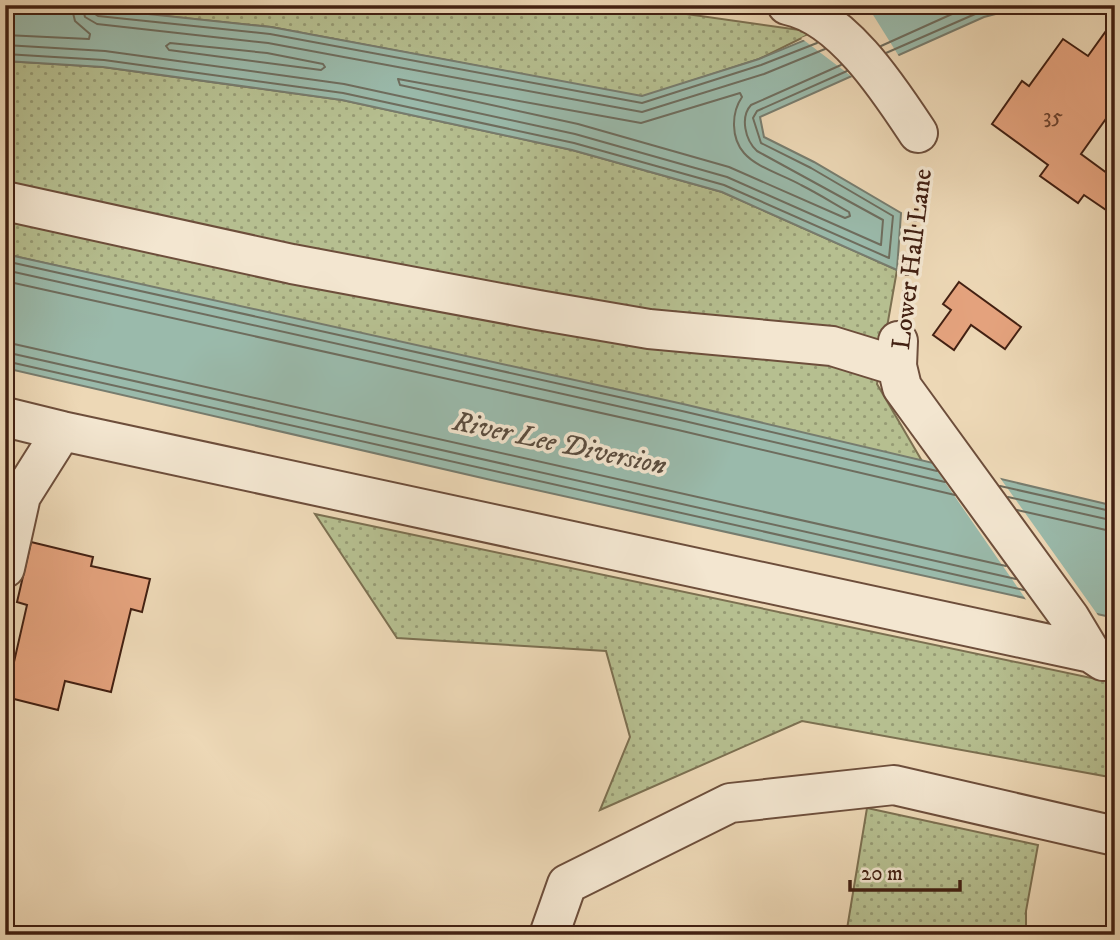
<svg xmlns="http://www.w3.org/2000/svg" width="1120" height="940" viewBox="0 0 1120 940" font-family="'IM FELL DW Pica',serif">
<defs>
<pattern id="grass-dots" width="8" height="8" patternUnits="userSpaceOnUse" patternTransform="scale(1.75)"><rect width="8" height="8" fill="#b6bf90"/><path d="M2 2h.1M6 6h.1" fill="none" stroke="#969b74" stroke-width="1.8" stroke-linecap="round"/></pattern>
</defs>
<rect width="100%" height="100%" fill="#edd8b6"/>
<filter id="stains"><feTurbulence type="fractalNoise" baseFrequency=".00286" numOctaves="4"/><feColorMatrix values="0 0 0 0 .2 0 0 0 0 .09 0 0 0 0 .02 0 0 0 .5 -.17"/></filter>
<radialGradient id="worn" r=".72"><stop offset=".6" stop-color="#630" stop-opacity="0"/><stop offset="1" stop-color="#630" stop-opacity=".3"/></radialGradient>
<path fill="url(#grass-dots)" stroke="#7c7051" stroke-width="2" d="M 60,5 L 623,5 L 814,32 L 759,59 L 642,97 L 271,27 Z
M 5,61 L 103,67 L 342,100 L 572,150 L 722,192 L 897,270 L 877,384 L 922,461 L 5,254 Z
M 315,514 L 1115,683 L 1115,778 L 802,721 L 600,810 L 630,737 L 606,651 L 397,638 Z
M 867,808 L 1038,845 L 1026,911 L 1026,935 L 846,935 Z"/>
<path fill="#9abaab" stroke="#777c6e" stroke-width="2" d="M 5,5 L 73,6 L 271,27 L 642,96 L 759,59 L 890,5 L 1030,5 L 984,17 L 760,117 L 764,137 L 814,162 L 901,213 L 897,270 L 722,192 L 572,150 L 342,100 L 103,67 L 5,61 Z
M 5,254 L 683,404 L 1115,506 L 1115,618 L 491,480 L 5,368 Z"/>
<path fill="#edd8b6" d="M 870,10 L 900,58 L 855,79 L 801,38 Z
M 929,459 L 998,475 L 1100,618 L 1027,601 Z"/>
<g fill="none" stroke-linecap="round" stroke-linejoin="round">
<path stroke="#6e6d5e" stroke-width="2" d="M 82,5 L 85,17 L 97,24 L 268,43 L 642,112 L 764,74 L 825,49
M 91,5 L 92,12 L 98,16 L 270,34 L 642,103 L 761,65 L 817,43
M 5,35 L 89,39 L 90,34 L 75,21 L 71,5
M 170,43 L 267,53 L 323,64 L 325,67 L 321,70 L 169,50 L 166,46 Z
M 5,45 L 105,51 L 344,84 L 575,134 L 727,177 L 881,245 L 883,220 L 757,151 C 745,140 740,117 751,105 L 841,65
M 881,46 L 972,5
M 886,53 L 982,11 L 1002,5
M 5,54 L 104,60 L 343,93 L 574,143 L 724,185 L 889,258 L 893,216 L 811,168 L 761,143 L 753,118 L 757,111 L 847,71
M 398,79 L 641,123 L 740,93 L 742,97 C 731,113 731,138 744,153 C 757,168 784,175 801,185 C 817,193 833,203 849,212 L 850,216 L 845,218 L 729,167 L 578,124 L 400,85 Z
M 5,261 L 682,411 L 937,471
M 5,270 L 680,420 L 945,482
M 5,281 L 678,430 L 955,495
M 5,342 L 1006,566
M 5,352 L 1016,579
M 5,361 L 1024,590
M 1000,486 L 1115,512
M 1008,497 L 1115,521
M 1017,510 L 1115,532"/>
</g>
<path fill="#e5a37e" stroke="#422012" stroke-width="2" d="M 1106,31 L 1115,38 L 1115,106 L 1081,154 L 1115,179 L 1115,216 L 1084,195 L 1078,203 L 1040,176 L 1048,165 L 992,124 L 1022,81 L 1029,86 L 1063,39 L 1088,56 Z
M 959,282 L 1021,327 L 1005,349 L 971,325 L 954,350 L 933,335 L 951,310 L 943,304 Z
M 31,542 L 93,557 L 91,566 L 150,579 L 142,612 L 131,609 L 111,692 L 65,681 L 58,710 L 6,697 L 27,605 L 17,602 Z"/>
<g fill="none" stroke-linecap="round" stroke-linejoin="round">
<g stroke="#6d4e3b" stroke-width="42">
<path id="minor" d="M 787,5 C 842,16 889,89 918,133
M 5,201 L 292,264 L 538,310 L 649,329 L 832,346 L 897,366
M 898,341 L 897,366 L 902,387 L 1070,618 L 1091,653 L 1103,661
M 5,417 L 62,431
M 5,500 L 21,496 L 62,431 L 1091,653
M 5,568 L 21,496
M 549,935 L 567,884 L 730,803 L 894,785 L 1115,836"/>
</g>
<path stroke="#422012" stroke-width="4.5" stroke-dasharray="2 3.5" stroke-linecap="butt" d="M 903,303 L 922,170"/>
<use href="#minor" stroke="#f3e6d0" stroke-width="38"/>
</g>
<g text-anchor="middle" stroke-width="7" stroke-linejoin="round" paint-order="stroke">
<g font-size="23" fill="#6b412d">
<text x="1053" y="123">35</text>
</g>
<g font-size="26" fill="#422012" stroke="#f3e6d0">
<text transform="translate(911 259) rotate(-83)" y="9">Lower Hall Lane</text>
</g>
<g font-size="28" font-style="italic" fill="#5c4e40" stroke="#f3e6d0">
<text transform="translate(560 442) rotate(12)" y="10">River Lee Diversion</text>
</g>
</g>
<rect width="1120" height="940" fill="none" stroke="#edd8b6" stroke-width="28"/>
<rect x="7" y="7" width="1106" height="926" fill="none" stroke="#422012" stroke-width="3.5"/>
<rect x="14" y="14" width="1092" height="912" fill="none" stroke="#422012" stroke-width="2"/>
<path d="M850 880v10h110v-10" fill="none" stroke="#422012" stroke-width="3.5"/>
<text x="861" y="880" font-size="21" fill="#422012" stroke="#f3e6d0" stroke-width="5" paint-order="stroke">20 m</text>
<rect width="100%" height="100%" filter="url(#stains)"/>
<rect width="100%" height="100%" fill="url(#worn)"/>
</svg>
